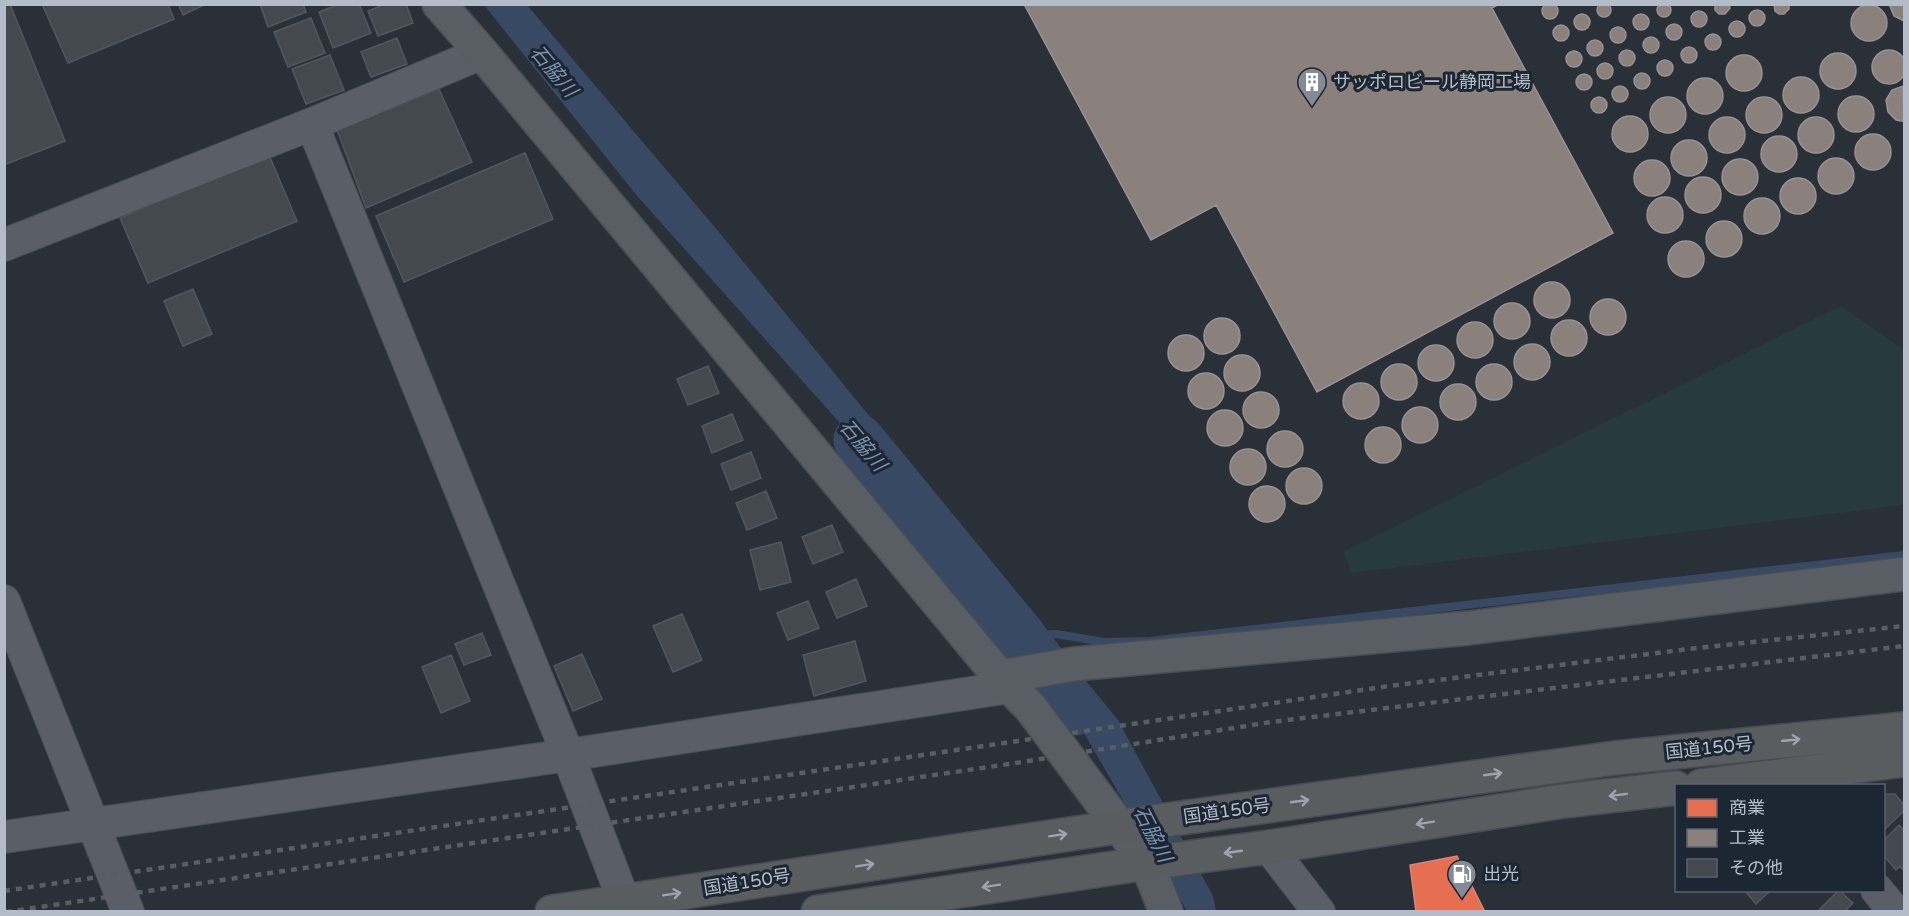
<svg xmlns="http://www.w3.org/2000/svg" width="1909" height="916" viewBox="0 0 1909 916" font-family="'Varela Round','Noto Sans JP',sans-serif">
<rect width="100%" height="100%" fill="#2a3038"/>
<path fill="#273a3e" d="M 1841,306 L 1904,350 L 1904,505 L 1352,573 L 1343,552 Z"/>
<path fill="#384963" d="M 484,5 L 527,5 L 718,231 L 1118,720 L 1213,896 L 1216,911 L 1187,911 L 1023,628 L 638,197 Z"/>
<path fill="#e76f51" stroke="#d88675" stroke-width="1.5" d="M 1457,856 L 1485,912 L 1416,912 L 1410,865 Z"/>
<path fill="#8a817c" stroke="#979393" stroke-width="1.5" d="M1657 10a7 7 0 1 1 14 0a7 7 0 1 1-14 0Z
M1597 10a7 7 0 1 1 14 0a7 7 0 1 1-14 0Z
M1542 11a8 8 0 1 1 16 0a8 8 0 1 1-16 0Z
M 1024,4 L 1499,4 L 1492,8 L 1613,233 L 1317,392 L 1216,205 L 1151,240 Z
M 1715,4 L 1729,4 L 1730,8 L 1725,14 L 1719,14 L 1715,10 Z
M 1774,4 L 1789,4 L 1789,9 L 1784,14 L 1779,14 L 1775,11 Z
M 1889,4 L 1904,4 L 1904,21 L 1894,16 Z
M1851 23a18 18 0 1 1 36 0a18 18 0 1 1-36 0Z
M1749 18a8 8 0 1 1 16 0a8 8 0 1 1-16 0Z
M1691 19a8 8 0 1 1 16 0a8 8 0 1 1-16 0Z
M1574 22a8 8 0 1 1 16 0a8 8 0 1 1-16 0Z
M1633 22a8 8 0 1 1 16 0a8 8 0 1 1-16 0Z
M1729 29a8 8 0 1 1 16 0a8 8 0 1 1-16 0Z
M1666 32a8 8 0 1 1 16 0a8 8 0 1 1-16 0Z
M1553 33a8 8 0 1 1 16 0a8 8 0 1 1-16 0Z
M1610 35a8 8 0 1 1 16 0a8 8 0 1 1-16 0Z
M1705 42a8 8 0 1 1 16 0a8 8 0 1 1-16 0Z
M1643 45a8 8 0 1 1 16 0a8 8 0 1 1-16 0Z
M1587 48a8 8 0 1 1 16 0a8 8 0 1 1-16 0Z
M1681 55a8 8 0 1 1 16 0a8 8 0 1 1-16 0Z
M1872 67a17 17 0 1 1 34 0a17 17 0 1 1-34 0Z
M1619 58a8 8 0 1 1 16 0a8 8 0 1 1-16 0Z
M1566 59a8 8 0 1 1 16 0a8 8 0 1 1-16 0Z
M1820 71a18 18 0 1 1 36 0a18 18 0 1 1-36 0Z
M1726 73a18 18 0 1 1 36 0a18 18 0 1 1-36 0Z
M1657 68a8 8 0 1 1 16 0a8 8 0 1 1-16 0Z
M1597 71a8 8 0 1 1 16 0a8 8 0 1 1-16 0Z
M1634 81a8 8 0 1 1 16 0a8 8 0 1 1-16 0Z
M1576 82a8 8 0 1 1 16 0a8 8 0 1 1-16 0Z
M1783 95a18 18 0 1 1 36 0a18 18 0 1 1-36 0Z
M1687 96a18 18 0 1 1 36 0a18 18 0 1 1-36 0Z
M 1903,86 L 1904,121 L 1901,121 L 1896,120 L 1888,112 L 1886,100 L 1892,90 Z
M1612 94a8 8 0 1 1 16 0a8 8 0 1 1-16 0Z
M1838 114a18 18 0 1 1 36 0a18 18 0 1 1-36 0Z
M1591 105a8 8 0 1 1 16 0a8 8 0 1 1-16 0Z
M1746 115a18 18 0 1 1 36 0a18 18 0 1 1-36 0Z
M1650 115a18 18 0 1 1 36 0a18 18 0 1 1-36 0Z
M1612 134a18 18 0 1 1 36 0a18 18 0 1 1-36 0Z
M1709 135a18 18 0 1 1 36 0a18 18 0 1 1-36 0Z
M1798 135a18 18 0 1 1 36 0a18 18 0 1 1-36 0Z
M1855 152a18 18 0 1 1 36 0a18 18 0 1 1-36 0Z
M1761 154a18 18 0 1 1 36 0a18 18 0 1 1-36 0Z
M1671 158a18 18 0 1 1 36 0a18 18 0 1 1-36 0Z
M1818 176a18 18 0 1 1 36 0a18 18 0 1 1-36 0Z
M1722 177a18 18 0 1 1 36 0a18 18 0 1 1-36 0Z
M1634 178a18 18 0 1 1 36 0a18 18 0 1 1-36 0Z
M1685 195a18 18 0 1 1 36 0a18 18 0 1 1-36 0Z
M1780 196a18 18 0 1 1 36 0a18 18 0 1 1-36 0Z
M1647 215a18 18 0 1 1 36 0a18 18 0 1 1-36 0Z
M1744 216a18 18 0 1 1 36 0a18 18 0 1 1-36 0Z
M1706 239a18 18 0 1 1 36 0a18 18 0 1 1-36 0Z
M1668 259a18 18 0 1 1 36 0a18 18 0 1 1-36 0Z
M1534 300a18 18 0 1 1 36 0a18 18 0 1 1-36 0Z
M1590 317a18 18 0 1 1 36 0a18 18 0 1 1-36 0Z
M1494 321a18 18 0 1 1 36 0a18 18 0 1 1-36 0Z
M1204 336a18 18 0 1 1 36 0a18 18 0 1 1-36 0Z
M1551 338a18 18 0 1 1 36 0a18 18 0 1 1-36 0Z
M1457 340a18 18 0 1 1 36 0a18 18 0 1 1-36 0Z
M1168 353a18 18 0 1 1 36 0a18 18 0 1 1-36 0Z
M1514 362a18 18 0 1 1 36 0a18 18 0 1 1-36 0Z
M1418 363a18 18 0 1 1 36 0a18 18 0 1 1-36 0Z
M1224 373a18 18 0 1 1 36 0a18 18 0 1 1-36 0Z
M1476 382a18 18 0 1 1 36 0a18 18 0 1 1-36 0Z
M1381 382a18 18 0 1 1 36 0a18 18 0 1 1-36 0Z
M1188 391a18 18 0 1 1 36 0a18 18 0 1 1-36 0Z
M1343 401a18 18 0 1 1 36 0a18 18 0 1 1-36 0Z
M1440 402a18 18 0 1 1 36 0a18 18 0 1 1-36 0Z
M1243 410a18 18 0 1 1 36 0a18 18 0 1 1-36 0Z
M1402 425a18 18 0 1 1 36 0a18 18 0 1 1-36 0Z
M1207 428a18 18 0 1 1 36 0a18 18 0 1 1-36 0Z
M1365 445a18 18 0 1 1 36 0a18 18 0 1 1-36 0Z
M1267 449a18 18 0 1 1 36 0a18 18 0 1 1-36 0Z
M1230 467a18 18 0 1 1 36 0a18 18 0 1 1-36 0Z
M1286 486a18 18 0 1 1 36 0a18 18 0 1 1-36 0Z
M1249 504a18 18 0 1 1 36 0a18 18 0 1 1-36 0Z"/>
<g fill="none" stroke-linecap="round" stroke-linejoin="round">
<path stroke="#384963" stroke-width="8" d="M 1020,636 L 1056,634 L 1104,642 L 1150,641 L 1904,555"/>
<path stroke="#384963" stroke-width="51" d="M 859,440 L 1020,636 L 1075,710"/>
</g>
<path fill="#444950" stroke="#52575f" stroke-width="1.5" d="M 4,4 L 10,4 L 65,141 L 4,165 Z
M 42,4 L 168,4 L 174,19 L 68,63 Z
M 178,4 L 206,4 L 183,15 Z
M 260,4 L 303,4 L 306,12 L 268,27 Z
M 339,4 L 359,4 L 371,33 L 333,48 L 319,12 Z
M 385,4 L 406,4 L 413,23 L 378,36 L 368,11 Z
M 311,18 L 325,53 L 288,67 L 274,32 Z
M 397,38 L 407,64 L 371,77 L 361,52 Z
M 330,55 L 344,90 L 306,104 L 292,69 Z
M 439,89 L 472,162 L 366,208 L 337,130 Z
M 525,153 L 553,219 L 404,282 L 376,216 Z
M 269,155 L 297,221 L 148,283 L 120,218 Z
M 193,289 L 212,334 L 183,346 L 164,301 Z
M 708,366 L 719,393 L 688,405 L 677,379 Z
M 732,414 L 743,440 L 712,453 L 702,426 Z
M 751,452 L 761,478 L 731,490 L 721,464 Z
M 766,491 L 777,518 L 747,530 L 736,503 Z
M 832,525 L 843,552 L 813,564 L 802,537 Z
M 781,542 L 791,582 L 760,590 L 750,550 Z
M 856,579 L 867,606 L 837,618 L 826,592 Z
M 808,601 L 819,628 L 788,640 L 777,613 Z
M 682,614 L 702,660 L 673,672 L 653,626 Z
M 482,633 L 491,655 L 464,665 L 455,644 Z
M 855,641 L 866,681 L 814,696 L 803,655 Z
M 582,654 L 602,699 L 573,711 L 554,666 Z
M 451,655 L 470,701 L 441,713 L 422,667 Z
M 1884,794 L 1895,794 L 1904,805 L 1904,811 L 1884,830 Z
M 1899,825 L 1904,831 L 1904,871 L 1900,866 L 1896,870 L 1884,856 L 1884,840 Z
M 1744,890 L 1771,890 L 1756,904 Z
M 1839,890 L 1853,903 L 1844,912 L 1817,912 Z"/>
<g fill="none" stroke-linecap="round" stroke-linejoin="round">
<g stroke="#484c53" stroke-width="34">
<path id="street" d="M 312,124 L 568,755 L 624,901
M 4,245 L 312,124 L 482,53
M 4,601 L 128,912
M 4,837 L 568,755 L 1010,687
M 1269,847 L 1319,912
M 1877,890 L 1895,912"/>
</g>
<g stroke="#484c53" stroke-width="36">
<path id="secondary" d="M 439,4 L 482,53 L 1000,677 L 1030,707 L 1147,863 L 1166,912
M 1000,677 L 1074,664 L 1469,628 L 1904,574"/>
</g>
<g stroke="#474c53" stroke-width="36">
<path id="highway" d="M 1701,786 L 1904,760
M 552,912 L 1130,825 L 1615,758 L 1904,729
M 818,912 L 1147,863 L 1269,847 L 1564,801 L 1676,788"/>
</g>
<use href="#street" stroke="#5a5e66" stroke-width="32"/>
<use href="#secondary" stroke="#595d64" stroke-width="33"/>
<use href="#highway" stroke="#5a5d60" stroke-width="33"/>
<path stroke="#595d64" stroke-width="4.5" stroke-dasharray="6 6" stroke-linecap="butt" d="M 4,891 L 1389,686 L 1697,648 L 1904,626
M 6,912 L 1016,763 L 1271,722 L 1904,646"/>
</g>
<defs><path id="oneway-shaft" d="M-6 0H5M1.5-3L5.5 0L1.5 3" fill="none" stroke-width="1.6" stroke-linecap="round" stroke-linejoin="round" transform="scale(1.5)"/></defs>
<g stroke="#9ea4af">
<use href="#oneway-shaft" transform="translate(1791 740) rotate(-6)"/>
<use href="#oneway-shaft" transform="translate(1493 774) rotate(-8)"/>
<use href="#oneway-shaft" transform="translate(1618 795) rotate(173)"/>
<use href="#oneway-shaft" transform="translate(1300 801) rotate(-8)"/>
<use href="#oneway-shaft" transform="translate(1425 823) rotate(171)"/>
<use href="#oneway-shaft" transform="translate(1058 835) rotate(-9)"/>
<use href="#oneway-shaft" transform="translate(1233 852) rotate(172)"/>
<use href="#oneway-shaft" transform="translate(865 865) rotate(-9)"/>
<use href="#oneway-shaft" transform="translate(991 886) rotate(171)"/>
<use href="#oneway-shaft" transform="translate(672 894) rotate(-9)"/>
</g>
<defs>
<g id="building-pin" transform="scale(1.5)"><path d="M0 17L-7.5 6A9.5 9.5 0 1 1 7.5 6Z" fill="#848b96" stroke="#1d2633"/><path d="M-4-6H4V6H1V3H-1V6H-4ZM-2.5-4.3h1.7v1.8h-1.7ZM.8-4.3h1.7v1.8H.8ZM-2.5-1h1.7V.8h-1.7ZM.8-1h1.7V.8H.8Z" fill="#fff"/></g>
<g id="fuel-pin" transform="scale(1.5)"><path d="M0 17L-7.5 6A9.5 9.5 0 1 1 7.5 6Z" fill="#848b96" stroke="#1d2633"/><path d="M-5.5-6h7V0h2V4h1.3V-2.5L3-4.5l.8-.8L6-3V5H2.5V1h-1V6h-7ZM-4.2-4.7v3.2H.2V-4.7Z" fill="#fff"/></g>
</defs>
<g fill-rule="evenodd">
<use href="#building-pin" x="1312" y="82"/>
<use href="#fuel-pin" x="1462" y="874"/>
</g>
<g text-anchor="middle" stroke-width="6" stroke-linejoin="round" paint-order="stroke">
<g font-size="18" fill="#b4bcc9" stroke="#1d2633" text-anchor="start">
<text x="1333" y="88">サッポロビール静岡工場</text>
<text x="1483" y="880">出光</text>
</g>
<g font-size="18" fill="#b4bcc9" stroke="#1d2633">
<text transform="translate(1709 748) rotate(-6)" y="6">国道150号</text>
<text transform="translate(1227 811) rotate(-8)" y="6">国道150号</text>
<text transform="translate(747 882) rotate(-9)" y="6">国道150号</text>
</g>
<g font-size="20" font-style="italic" fill="#7c92b1" stroke="#1d2633">
<text transform="translate(554 71) rotate(50)" y="7">石脇川</text>
<text transform="translate(863 445) rotate(50)" y="7">石脇川</text>
<text transform="translate(1153 834) rotate(63)" y="7">石脇川</text>
</g>
</g>
<rect width="1909" height="916" fill="none" stroke="#b4bcc9" stroke-width="12"/>
<rect x="1675" y="784" width="210" height="108" fill="#1d2633" stroke="#59626f" stroke-width="1.5"/>
<rect x="1687" y="799" width="30" height="18" fill="#e76f51" stroke="#59626f" stroke-width="1.5"/>
<text x="1729" y="814" font-size="18" fill="#b4bcc9">商業</text>
<rect x="1687" y="829" width="30" height="18" fill="#8a817c" stroke="#59626f" stroke-width="1.5"/>
<text x="1729" y="844" font-size="18" fill="#b4bcc9">工業</text>
<rect x="1687" y="859" width="30" height="18" fill="#444950" stroke="#59626f" stroke-width="1.5"/>
<text x="1729" y="874" font-size="18" fill="#b4bcc9">その他</text>
</svg>
